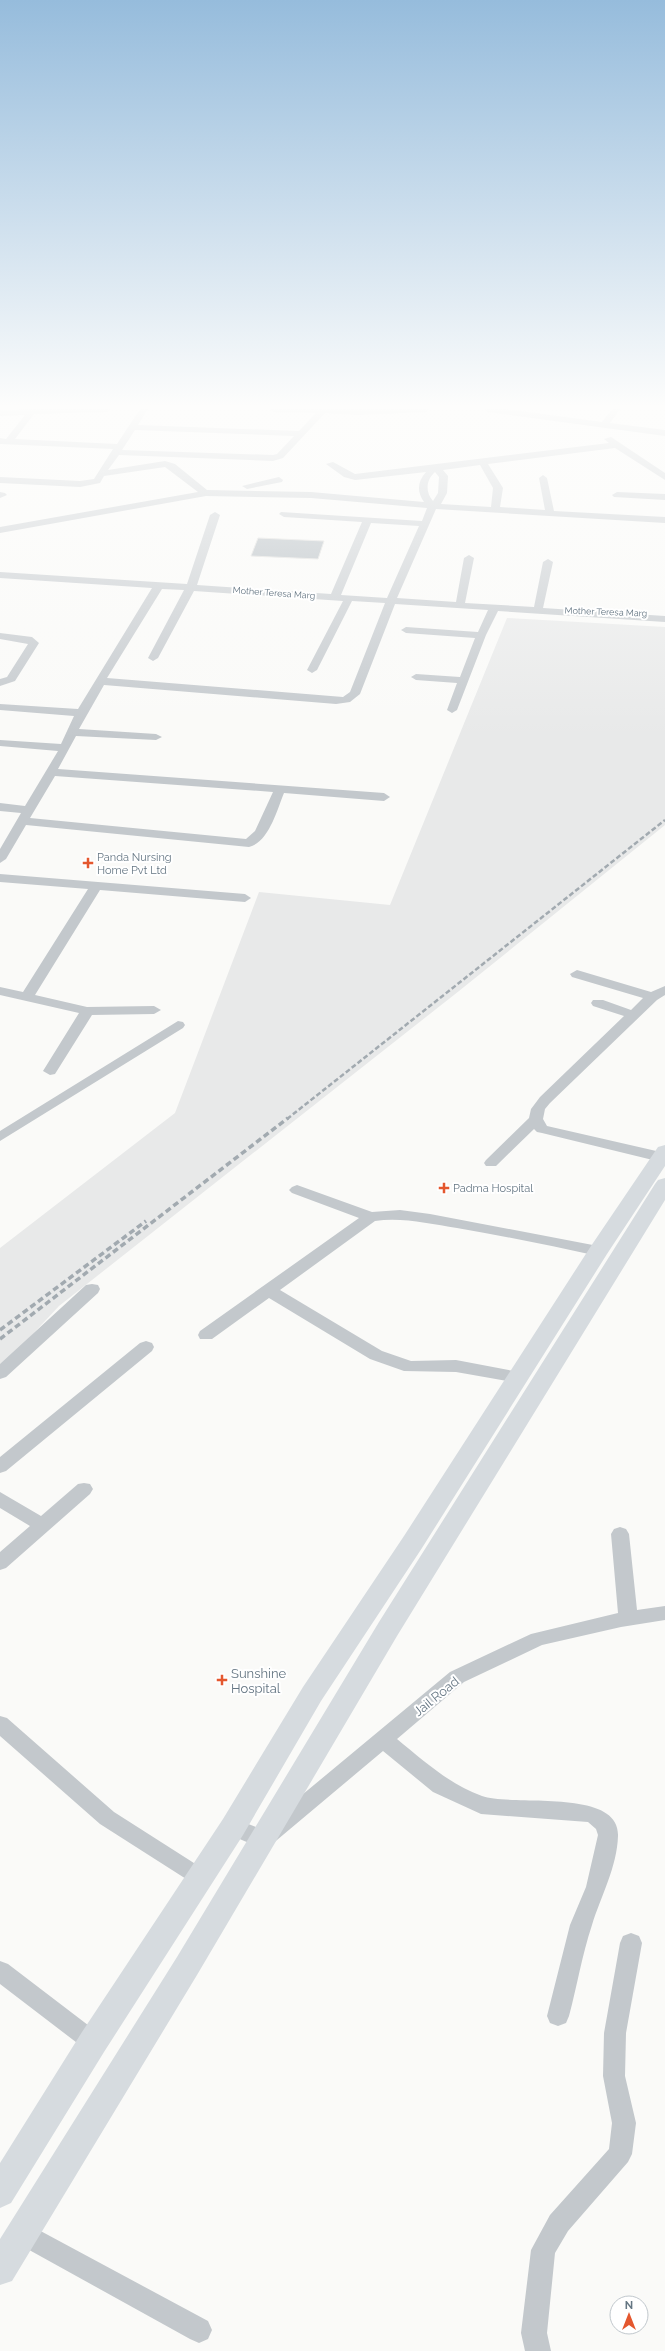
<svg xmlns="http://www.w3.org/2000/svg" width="665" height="2351" viewBox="0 0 665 2351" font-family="Raleway,sans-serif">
<rect width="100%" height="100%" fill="#fafaf8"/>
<path fill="#e8e9e9" d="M 507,618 L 665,627 L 665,825 L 459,991 L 59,1306 L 0,1369 L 0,1248 L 175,1113 L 259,892 L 390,905 Z"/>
<path fill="#aab3b9" stroke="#dcdcda" d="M 258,538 L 324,541 L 318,559 L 251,556 Z"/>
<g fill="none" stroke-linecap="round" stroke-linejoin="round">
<path fill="#c3c8cc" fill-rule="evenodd" d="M 29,409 L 111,409 L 107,412 L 34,414 L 15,439 L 117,444 L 140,409 L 148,409 L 138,425 L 299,431 L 316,413 L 273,412 L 269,409 L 430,409 L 426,412 L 358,415 L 325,413 L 283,458 L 273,461 L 119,455 L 108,470 L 165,461 L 175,464 L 207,490 L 311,492 L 424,502 C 417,492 417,482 426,472 L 355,480 L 344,477 L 326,464 L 333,462 L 355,474 L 609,443 L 604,439 L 611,437 L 665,473 L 665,480 L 615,448 L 488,464 L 503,488 L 500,507 L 545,510 L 539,478 L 543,475 L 547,478 L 554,511 L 665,517 L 665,523 L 436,509 L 397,598 L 456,602 L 464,558 L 469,555 L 474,558 L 465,603 L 534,607 L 543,562 L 548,559 L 553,562 L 543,608 L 665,616 L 665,622 L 498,611 L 486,635 L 457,710 L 452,713 L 447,710 L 457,683 L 416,680 L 411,677 L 416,674 L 460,677 L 475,638 L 406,633 L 401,630 L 406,627 L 478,632 L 488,610 L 395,604 L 360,694 L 350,702 L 336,704 L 104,685 L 79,729 L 156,734 L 162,737 L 156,740 L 76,736 L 58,769 L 384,793 L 390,797 L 384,801 L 284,793 C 277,810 269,842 249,847 L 26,825 L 6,859 L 0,863 L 0,849 L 21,813 L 0,811 L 0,803 L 25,806 L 58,751 L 0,746 L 0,740 L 61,744 L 74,716 L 0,710 L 0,704 L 78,709 L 152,588 L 0,578 L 0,572 L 187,584 L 210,515 L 215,512 L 220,515 L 197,585 L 331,594 L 362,522 L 284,517 L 279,514 L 281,512 L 422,521 L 427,508 L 311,498 L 206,496 L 0,533 L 0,527 L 198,492 L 165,467 L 104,476 L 100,483 L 80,487 L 0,483 L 0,477 L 80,481 L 94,479 L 113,449 L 0,444 L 0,438 L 6,439 L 25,415 L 0,416 L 0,410 ZM 135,430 L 294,436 L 277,454 L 273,455 L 122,450 ZM 480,465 L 493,488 L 491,507 L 441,504 L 447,493 L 448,476 L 443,470 ZM 435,472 L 439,477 L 438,493 L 433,501 C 425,492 426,480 435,472 ZM 371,523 L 419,526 L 387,598 L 341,595 ZM 162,589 L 184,590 L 148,658 L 153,661 L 158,658 L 194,591 L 343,601 L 307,670 L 312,673 L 317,670 L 352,601 L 385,603 L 350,692 L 343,697 L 107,678 ZM 55,776 L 273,792 L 255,831 L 246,839 L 30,818 Z
M 484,409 L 507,409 L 602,422 L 612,409 L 620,409 L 610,423 L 665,430 L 665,436 L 488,412 Z
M 279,477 L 283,480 L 282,482 L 247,489 L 242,486 Z
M 0,492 L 5,493 L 7,495 L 0,498 Z
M 617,492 L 665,494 L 665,500 L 614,497 L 612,495 Z
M 0,633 L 32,637 L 39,643 L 15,681 L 0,686 L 0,679 L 7,677 L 28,644 L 0,639 Z
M 0,874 L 245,894 L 251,898 L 245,902 L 100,890 L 35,995 L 87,1007 L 154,1006 L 161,1010 L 154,1014 L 92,1015 L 55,1074 L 50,1075 L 43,1071 L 79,1013 L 0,995 L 0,987 L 23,992 L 88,889 L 0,882 Z
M 577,970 L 651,992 L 665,986 L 665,995 L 657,1000 L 550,1103 L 545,1109 L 543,1119 L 547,1126 L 665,1153 L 665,1161 L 661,1162 L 542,1133 L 537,1132 L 534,1129 L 496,1166 L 486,1166 L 484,1163 L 486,1160 L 529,1118 L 531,1109 L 540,1097 L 624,1016 L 593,1006 L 591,1003 L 593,1000 L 603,1000 L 631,1010 L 643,998 L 572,977 L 570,974 Z
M 178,1021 L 183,1022 L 185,1025 L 183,1028 L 0,1141 L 0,1131 Z
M 297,1185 L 372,1212 L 400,1210 L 430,1214 L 598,1246 L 604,1247 L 606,1251 L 604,1255 L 598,1256 C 551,1246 504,1236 457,1228 C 430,1224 402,1217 375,1221 L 280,1290 L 382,1351 L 411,1361 L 456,1360 L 524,1373 L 526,1377 L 524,1381 L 518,1383 L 456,1372 L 404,1371 L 370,1359 L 269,1298 L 212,1339 L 200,1339 L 198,1335 L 200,1331 L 359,1218 L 292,1193 L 289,1190 L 292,1187 Z
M 92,1284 L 98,1285 L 100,1289 L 98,1293 L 6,1377 L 0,1379 L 0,1364 L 86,1285 Z
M 146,1341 L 152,1343 L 154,1347 L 152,1351 L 6,1471 L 0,1473 L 0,1457 L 140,1343 Z
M 84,1483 L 90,1484 L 93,1489 L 90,1494 L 6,1568 L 0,1570 L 0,1552 L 30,1526 L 0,1508 L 0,1492 L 41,1516 L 78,1484 Z
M 620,1527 L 626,1529 L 629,1534 L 637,1610 L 665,1606 L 665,1620 L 621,1627 L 542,1645 L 464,1682 L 397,1739 C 424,1761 449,1784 482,1796 C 511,1807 620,1787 618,1836 C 617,1867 601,1896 592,1925 C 582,1955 577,1986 569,2016 L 566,2023 L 558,2026 L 550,2023 L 547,2016 L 570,1925 L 586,1887 L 598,1835 L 596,1829 L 588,1822 L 481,1814 L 433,1792 L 383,1751 L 271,1845 C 258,1850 239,1838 226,1833 L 223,1827 L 226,1821 L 233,1818 L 261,1829 L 450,1672 L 531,1634 L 618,1613 L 611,1534 L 614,1529 Z
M 0,1716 L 7,1718 L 114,1812 L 208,1872 L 212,1878 L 208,1884 L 201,1887 L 194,1884 L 100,1824 L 0,1736 Z
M 631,1933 L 639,1936 L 642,1943 L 626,2033 L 625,2076 L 636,2123 L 632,2154 L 628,2162 L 568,2231 L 555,2253 L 547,2333 L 551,2351 L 525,2351 L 521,2333 L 531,2250 L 550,2215 L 609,2149 L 612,2123 L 603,2076 L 604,2033 L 620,1943 L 623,1936 Z
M 0,1961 L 8,1964 L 101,2035 L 104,2042 L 101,2049 L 93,2052 L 85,2049 L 0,1984 Z
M 22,2221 L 208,2321 L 212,2330 L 208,2339 L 199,2343 L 190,2339 L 13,2241 L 10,2233 L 13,2225 Z"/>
<path fill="#d6dbdf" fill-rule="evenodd" d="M 665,1145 L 665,1166 L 607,1254 L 422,1548 L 321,1701 L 243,1835 L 104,2052 L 11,2203 L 0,2208 L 0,2163 L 82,2032 L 223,1819 L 303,1687 L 404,1536 L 591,1246 L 658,1147 Z
M 665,1178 L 665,1200 L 397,1636 L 197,1975 L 12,2281 L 0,2285 L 0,2239 L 177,1957 L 379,1622 L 655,1184 L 658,1180 Z"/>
<path stroke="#a2aab0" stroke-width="2.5" stroke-dasharray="5 2.5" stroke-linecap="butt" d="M 287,1119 L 665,820"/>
<path stroke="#a2aab0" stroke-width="3.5" stroke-dasharray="6 3.5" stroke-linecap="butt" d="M 0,1330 L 146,1221
M 0,1339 L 288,1118"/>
</g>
<linearGradient id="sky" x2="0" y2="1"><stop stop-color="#96bcdc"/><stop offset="0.55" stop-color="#fdfdfc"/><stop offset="1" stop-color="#fdfdfc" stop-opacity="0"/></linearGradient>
<rect width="665" height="738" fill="url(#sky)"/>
<g fill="#e4572e" stroke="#fff" stroke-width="1.5">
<path d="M86 857h4v4h4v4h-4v4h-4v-4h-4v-4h4z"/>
<path d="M442 1182h4v4h4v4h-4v4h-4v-4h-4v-4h4z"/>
<path d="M220 1674h4v4h4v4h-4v4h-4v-4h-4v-4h4z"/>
</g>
<g text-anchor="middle" stroke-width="4" stroke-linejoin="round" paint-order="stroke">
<g font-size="9" fill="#657683" stroke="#fff">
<text transform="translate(274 593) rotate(4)" y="3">Mother Teresa Marg</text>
<text transform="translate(606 612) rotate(2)" y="3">Mother Teresa Marg</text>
</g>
<g font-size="11" fill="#657683" stroke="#fff" text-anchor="start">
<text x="97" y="861">Panda Nursing<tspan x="97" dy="13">Home Pvt Ltd</tspan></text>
<text x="453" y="1192">Padma Hospital</text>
</g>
<g font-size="13" fill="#657683" stroke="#fff" text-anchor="start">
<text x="231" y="1678">Sunshine<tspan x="231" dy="15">Hospital</tspan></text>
</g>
<g font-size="13" fill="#657683" stroke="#fff">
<text transform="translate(436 1696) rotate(-39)" y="5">Jail Road</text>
</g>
</g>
<g transform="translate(629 2315)"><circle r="19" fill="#ffffff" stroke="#c1c8cd"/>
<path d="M0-3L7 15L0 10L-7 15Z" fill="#e4572e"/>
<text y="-6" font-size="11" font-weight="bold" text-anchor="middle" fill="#657683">N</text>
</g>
</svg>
